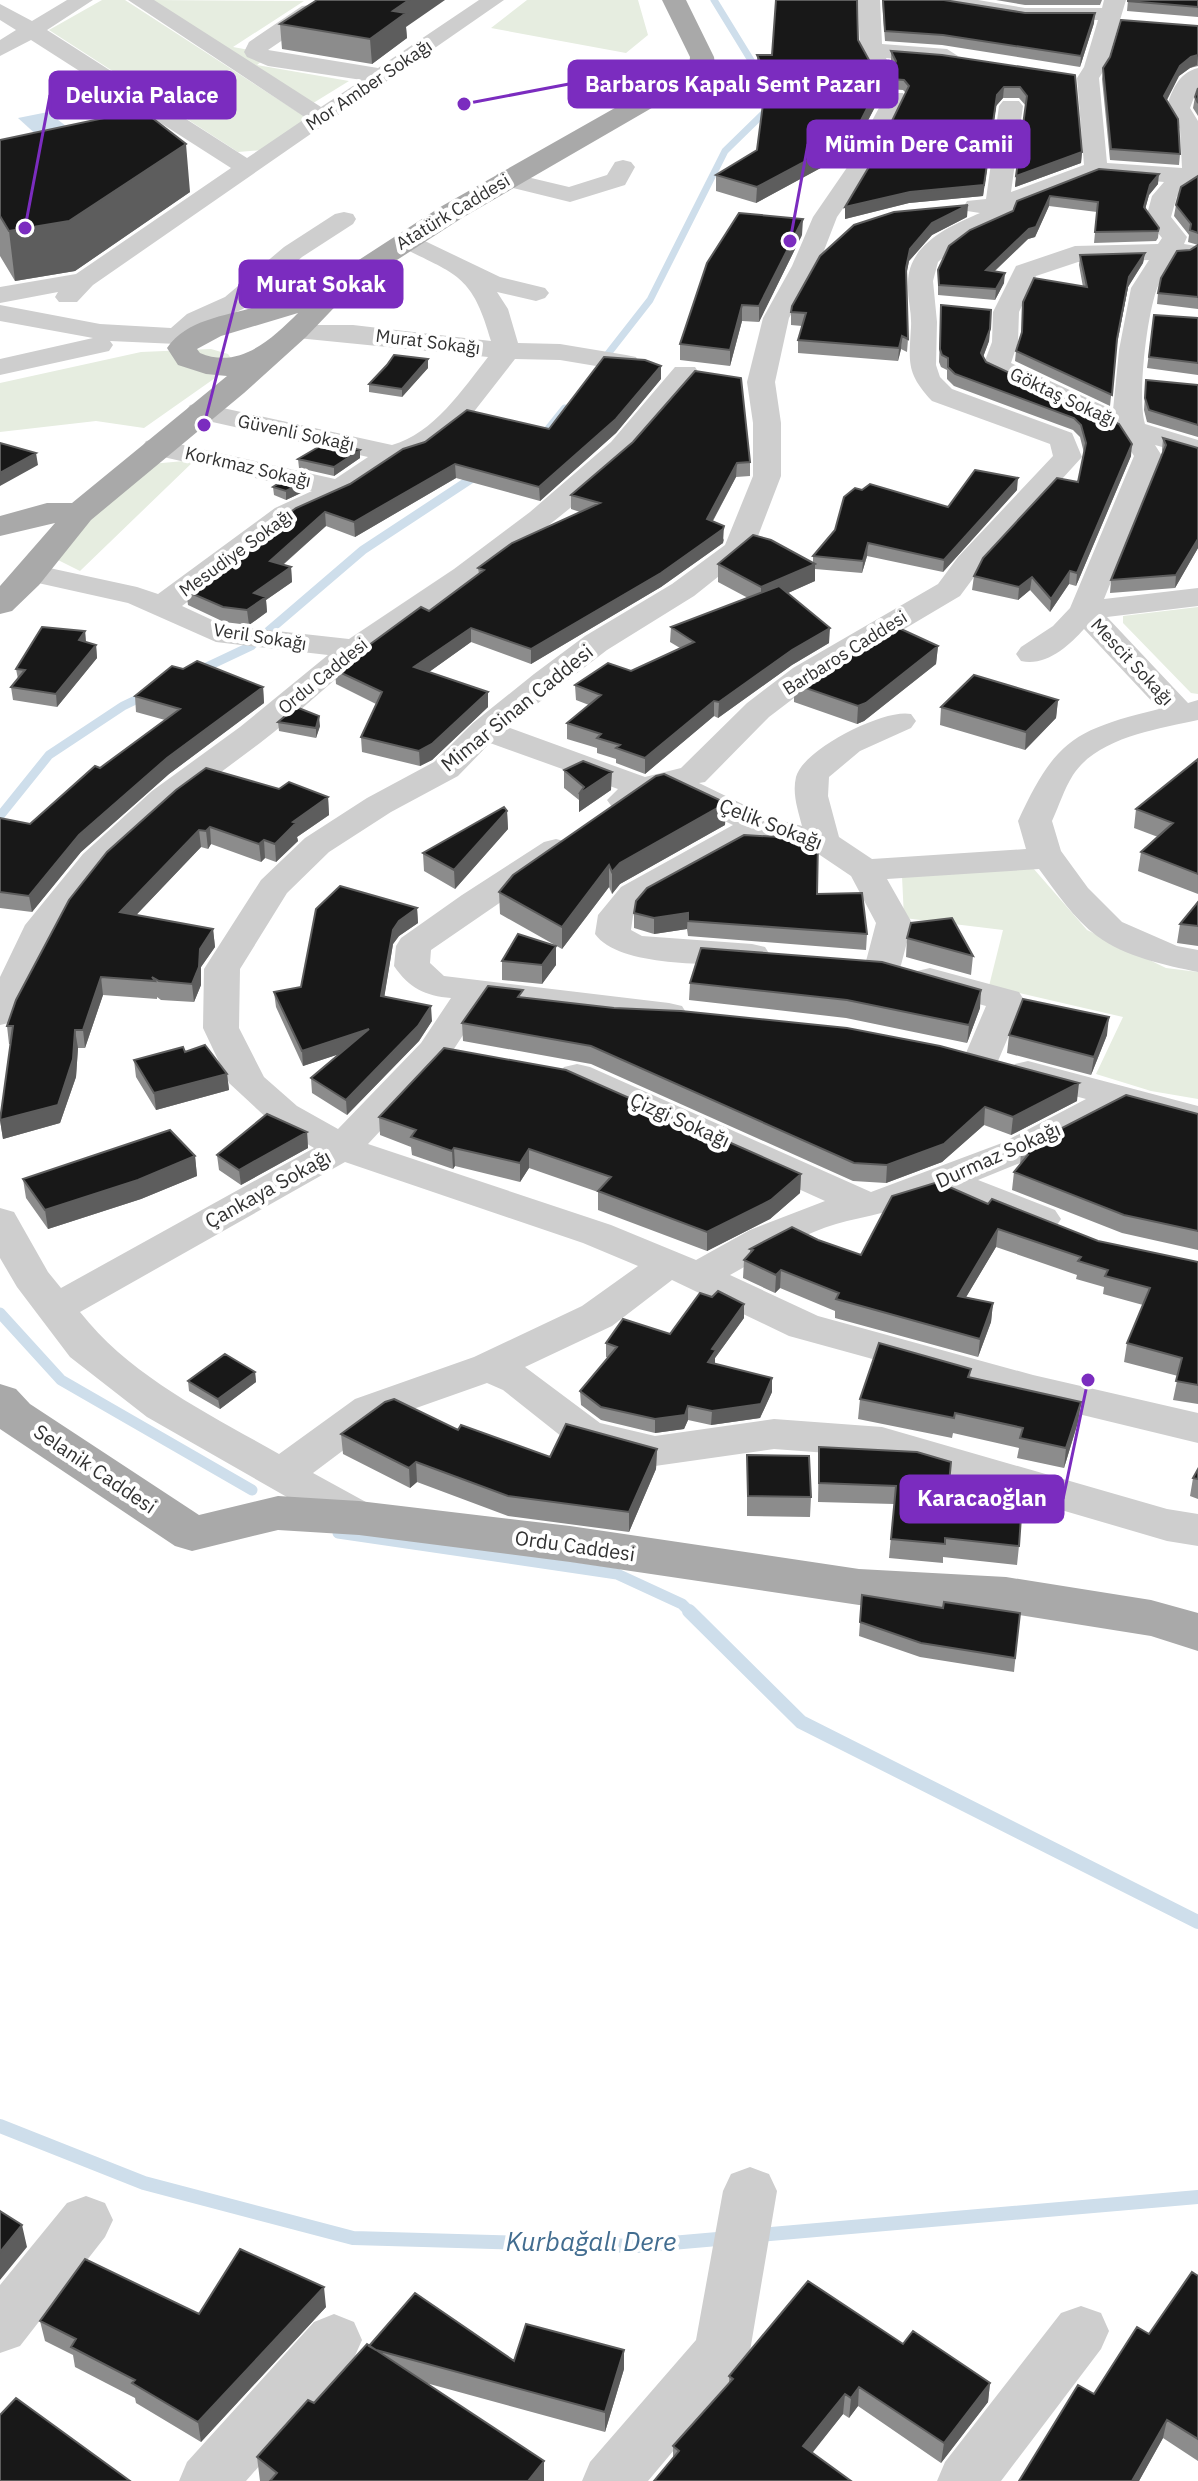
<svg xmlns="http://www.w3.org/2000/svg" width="1198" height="2481" viewBox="0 0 1198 2481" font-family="'IBM Plex Sans',sans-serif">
<rect width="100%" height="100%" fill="#fff"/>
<path fill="#e6ede0" d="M 102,0 L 125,0 L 307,118 L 262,150 L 238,152 L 49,30 Z
M 149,0 L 304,1 L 233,47 L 271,54 L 257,65 L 349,81 L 310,105 Z
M 527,0 L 638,0 L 648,35 L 626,53 L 491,28 Z
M 211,349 L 228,354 L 235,364 L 144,428 L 96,421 L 0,432 L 0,383 L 141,352 Z
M 195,460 L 80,571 L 52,557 L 86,515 L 151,464 Z
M 1198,607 L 1198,694 L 1191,693 L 1123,623 L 1123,616 Z
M 1033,868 L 1087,930 L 1166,968 L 1198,972 L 1198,1099 L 1151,1091 L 1096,1074 L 1123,1017 L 989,986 L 1003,930 L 904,918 L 902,876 Z"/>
<path fill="#cedeeb" d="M 48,112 L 85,141 L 51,148 L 18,118 Z"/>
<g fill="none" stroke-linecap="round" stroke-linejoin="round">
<path stroke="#cedeeb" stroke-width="7" d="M 600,364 L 650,300 L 725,151 L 766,111 L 768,88 L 714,0"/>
<path stroke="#cedeeb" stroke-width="9" d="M 541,439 L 565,409
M 198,671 L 251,646 L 363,550 L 477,475
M 0,816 L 49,755 L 123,706 L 146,695"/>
<path stroke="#cedeeb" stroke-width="11" d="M 0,1313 L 61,1380 L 252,1490
M 338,1533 L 617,1574 L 682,1604 L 691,1613"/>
<path stroke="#cedeeb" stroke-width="14" d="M 689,1611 L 801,1722 L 1198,1922
M 0,2126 L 144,2183 L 353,2238 L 637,2246 L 729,2238
M 758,2235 L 1198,2197"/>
<path fill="#cecece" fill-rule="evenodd" d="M 67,0 L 93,0 L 47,30 L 247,158 L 306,118 L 128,0 L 154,0 L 321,107 L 362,80 L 268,66 L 247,57 L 244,52 L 249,42 L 302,6 L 310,5 L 321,11 L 318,16 L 268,50 L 378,68 L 479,0 L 504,0 L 93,285 L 77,302 L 59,302 L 55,297 L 58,292 L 0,303 L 0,287 L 76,274 L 231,168 L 31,40 L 0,56 L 0,40 L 16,30 L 0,20 L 0,4 L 32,21 Z
M 858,0 L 880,0 L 882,44 L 947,49 L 958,56 L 947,63 L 886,58 L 893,73 L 890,78 L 874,78 L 860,50 Z
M 926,0 L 978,0 L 1025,8 L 1102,8 L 1104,0 L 1126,0 L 1106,67 L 1099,78 L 1107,163 L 1182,168 L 1180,129 L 1166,108 C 1172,91 1178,73 1198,68 L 1198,87 L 1190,108 L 1198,121 L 1198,184 L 1177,196 L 1171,217 L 1187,237 L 1184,244 L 1196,246 L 1198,253 L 1187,259 L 1174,259 C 1169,268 1162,277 1158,286 C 1147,312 1137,398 1145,424 L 1198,440 L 1198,457 L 1155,445 L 1162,456 L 1104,599 L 1198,588 L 1198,606 L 1107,617 L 1188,703 L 1198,700 L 1198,720 C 1158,729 1098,737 1073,775 C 1064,789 1059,806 1052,821 L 1061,851 L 1088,888 L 1122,922 L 1177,946 L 1198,950 L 1198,972 C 1165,965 1125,957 1097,936 C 1074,919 1056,892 1039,869 L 887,879 L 912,923 L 901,965 L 896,973 L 883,976 L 870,973 L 865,965 L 876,923 L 851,876 L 811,849 L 763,836 L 645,901 L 633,916 L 631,930 L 642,936 L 752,944 L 765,947 L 770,955 L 765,963 L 752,966 C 713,963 619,968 595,934 L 598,915 L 621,887 L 733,825 L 664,792 C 643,797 635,813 612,807 L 607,800 L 618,789 L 490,743 L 458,776 L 391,812 L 329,852 L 287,893 L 240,969 L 239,1028 L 264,1077 L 297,1106 L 338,1129 L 421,1043 L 451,998 C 425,996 409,988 394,966 L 396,946 L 401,938 L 462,895 L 544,842 L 556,839 L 568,842 L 573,849 L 568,856 L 431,950 L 430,963 L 444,976 L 669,1003 L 682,1006 L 687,1014 L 682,1022 L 669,1025 L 486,1000 L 448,1058 L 368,1144 L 611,1225 L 696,1260 L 750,1230 L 825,1201 L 564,1083 L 558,1075 L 564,1067 L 577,1064 L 590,1067 L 871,1192 L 1002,1143 L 1086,1099 L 1015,1080 L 1009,1072 L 1015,1064 L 1028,1061 L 1198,1106 L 1198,1130 L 1124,1110 L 1030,1159 L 978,1180 L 1055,1210 L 1061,1219 L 1055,1228 L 1041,1232 L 1027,1228 L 942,1195 C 911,1206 880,1214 847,1221 C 806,1231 766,1255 730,1275 L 818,1316 L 1033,1375 L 1198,1413 L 1198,1443 L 1033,1403 L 789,1336 L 672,1280 L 612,1326 L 525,1367 L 600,1423 L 655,1436 L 774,1419 L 882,1427 L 1167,1509 L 1198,1514 L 1198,1546 L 1167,1541 L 881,1457 L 774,1449 L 655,1466 L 571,1444 L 503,1390 L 487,1383 L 385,1419 L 313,1473 L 375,1507 L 381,1518 L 375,1529 L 359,1534 L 343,1529 L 147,1417 L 70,1357 L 17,1287 L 0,1258 L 0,1208 L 14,1212 L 48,1272 L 61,1288 L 314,1148 L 271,1122 L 229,1083 L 203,1028 L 204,969 L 261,880 L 305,838 L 367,798 L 434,762 L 473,723 L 534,674 L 585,636 L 672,584 L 725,545 L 753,476 L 753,423 L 747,382 L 763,318 L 792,266 L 813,217 L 846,169 L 887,93 L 903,93 L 906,98 L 870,170 L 837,217 L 818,266 L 789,318 L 775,382 L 781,423 L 781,476 L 753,549 L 694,596 L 607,650 L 507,727 L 645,777 L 681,768 L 747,703 L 793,668 L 938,584 L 958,557 L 1053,456 L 1050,444 L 932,401 C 906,373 909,362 911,327 C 912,312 907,298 908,283 C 908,244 950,226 980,213 L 967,211 L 964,206 L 967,201 L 986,199 L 999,106 L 1003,101 L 1019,101 L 1023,106 L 1011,192 L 1084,165 L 1077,78 L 1084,67 L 1098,20 L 1025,20 L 937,6 ZM 1098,176 L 1164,182 L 1152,196 L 1146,218 L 1162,238 L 1158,244 L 1075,246 L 1016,266 L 993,312 L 992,342 L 983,366 L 986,372 L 1120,434 L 1134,456 L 1070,608 L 1053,626 L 1021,647 L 1016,654 L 1021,661 C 1045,667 1069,646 1084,629 L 1159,709 C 1073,730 1055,741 1018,821 L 1026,849 L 872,859 L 839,837 L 828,796 L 829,777 L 860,751 L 911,728 L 916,721 L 911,714 C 885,708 803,749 796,777 C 792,794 798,810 802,826 L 771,818 L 699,783 L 705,782 L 769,717 L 815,682 L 960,596 L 980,569 L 1082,457 L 1072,433 L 952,389 L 940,377 L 936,365 L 937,322 L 933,281 L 938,262 L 962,241 L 1011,218 L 1014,213 L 1012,209 ZM 1149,260 L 1131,288 L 1119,350 L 1113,410 L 1011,363 L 1018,342 L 1019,312 L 1036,276 L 1078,262 ZM 345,1162 L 583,1243 L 638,1266 L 582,1306 L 474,1357 L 355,1399 L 279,1454 C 209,1414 131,1377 80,1312 Z
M 659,74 L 677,78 L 827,87 L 835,89 L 838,94 L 835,99 L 827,101 L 677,92 L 651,86 L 648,81 L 651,76 Z
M 623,160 L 631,162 L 635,167 L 625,185 L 570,202 L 497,184 L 494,179 L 497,174 L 506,172 L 569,187 L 607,175 L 615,162 Z
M 344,212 L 353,214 L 356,219 L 353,224 L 302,257 L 243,309 L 205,326 L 215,333 L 211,339 L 177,344 L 110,341 L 113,345 L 109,351 L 0,375 L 0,359 L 93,338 L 0,321 L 0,305 L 100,324 L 171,328 L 187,314 L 225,297 L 284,247 L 335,214 Z
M 406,232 L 500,277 L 545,288 L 549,293 L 545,298 L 536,301 L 497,292 L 508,309 L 518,343 L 560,344 L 626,355 L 636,357 L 639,363 L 636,369 L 626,371 L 560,360 L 515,359 L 469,418 L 424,454 L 402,460 L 350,495 L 295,520 L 182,606 L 223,625 L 349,639 L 454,569 L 530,512 L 611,442 L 675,367 L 695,367 L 699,373 C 615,494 485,570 368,654 C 330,681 297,715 260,743 C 188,797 111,850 60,927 C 43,953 32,986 18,1014 L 13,1022 L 0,1025 L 0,977 L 25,925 L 83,854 L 152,791 L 240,727 L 328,655 L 216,642 L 128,603 L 20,579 L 16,573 L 20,567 L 31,564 L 137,587 L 158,594 L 275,508 L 312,491 L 146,453 L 142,447 L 146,441 L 156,439 L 335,479 L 368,457 L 190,417 L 186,411 L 190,405 L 200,403 L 392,445 C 433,434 463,389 488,357 L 287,337 L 283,331 L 287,325 L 353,325 L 491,341 C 472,273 456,275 397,245 L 393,240 L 397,235 Z
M 930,968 L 1019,992 L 1024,1000 L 995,1068 L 982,1071 L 969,1068 L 963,1060 L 986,1006 L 917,987 L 912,979 L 917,971 Z
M 750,2167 L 769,2174 L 777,2191 L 750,2351 L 742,2369 L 648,2481 L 582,2481 L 590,2462 L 696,2340 L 723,2191 L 731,2174 Z
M 86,2196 L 105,2203 L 113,2220 L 105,2237 L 20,2346 L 0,2353 L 0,2285 L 67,2203 Z
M 1081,2306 L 1101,2313 L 1109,2331 L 1101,2349 L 1001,2481 L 937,2481 L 945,2462 L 1061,2313 Z
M 334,2314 L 354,2322 L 362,2340 L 354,2358 L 246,2481 L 179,2481 L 187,2462 L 314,2322 Z"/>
<path fill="#a9a9a9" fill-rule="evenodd" d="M 662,0 L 686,0 L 714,57 L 715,64 L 707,76 L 462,218 L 352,289 L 306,337 L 244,393 L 91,520 L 39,585 L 12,611 L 0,614 L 0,586 L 55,523 L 0,536 L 0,516 L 47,503 L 72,503 L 227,376 L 206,374 L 178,365 L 167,348 C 195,308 257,318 294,289 C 306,279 316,268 331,278 L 442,206 L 689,66 L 690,57 ZM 298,313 C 272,339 239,370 200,353 L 197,349 L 221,336 Z
M 0,1384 L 16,1389 L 30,1404 L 199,1515 L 278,1496 L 359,1501 L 570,1526 L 859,1569 L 1006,1577 L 1151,1600 L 1198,1613 L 1198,1651 L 1151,1636 L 1006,1613 L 859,1605 L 570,1562 L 359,1535 L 278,1530 L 192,1551 L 175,1546 L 0,1429 Z"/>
</g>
<path fill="#8c8c8c" d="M 882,0 L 944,0 L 1094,23 L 1080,67 L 942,45 L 885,41 Z
M 996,0 L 1102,0 L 1100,5 L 1025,5 Z
M 1128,0 L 1198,0 L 1198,17 L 1127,11 Z
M 280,24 L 406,27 L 407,38 L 372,64 L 282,49 Z
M 1198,26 L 1198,66 L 1190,68 L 1179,76 L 1167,100 L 1180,154 L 1179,165 L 1110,160 L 1102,79 L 1103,68 Z
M 858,40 L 875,71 L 893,69 L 891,61 L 891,51 L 1075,75 L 1082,152 L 1081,163 L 1015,187 L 1026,106 L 1019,98 L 1003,98 L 996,106 L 983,196 L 909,203 L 845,219 L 845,207 L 873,160 L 906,93 L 903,90 L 763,81 L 757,65 L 757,55 L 772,55 Z
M 772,85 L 876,91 L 875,107 L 852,151 L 756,203 L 716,191 L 716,175 L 757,150 L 773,104 L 771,101 Z
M 1198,88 L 1198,116 L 1193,108 L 1195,97 Z
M 0,140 L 190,192 L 75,271 L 15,281 L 0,256 Z
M 1099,169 L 1158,184 L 1149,195 L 1145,209 L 1159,228 L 1158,238 L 1156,241 L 1094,243 L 1097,212 L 1049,206 L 1035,237 L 1028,239 L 995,271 L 1004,283 L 995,300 L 938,295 L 938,270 L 1013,211 Z
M 1198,176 L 1198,245 L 1188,242 L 1189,235 L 1174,216 L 1176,205 Z
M 967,217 L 932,235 L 909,261 L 906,276 L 908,339 L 907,352 L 901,349 L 898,361 L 798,353 L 798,340 L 802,326 L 791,325 L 791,312 L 820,256 Z
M 802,235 L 759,322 L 742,321 L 730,366 L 680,360 L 680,344 Z
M 1198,245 L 1198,309 L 1157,304 L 1158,293 L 1190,250 Z
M 1145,253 L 1143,263 L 1128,287 L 1116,348 L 1110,406 L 1015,361 L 1016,351 L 1083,287 L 1079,265 L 1080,255 Z
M 941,305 L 990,329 L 989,341 L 983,357 L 986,362 L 1119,424 L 1131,456 L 1076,586 L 1069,584 L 1050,612 L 1030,590 L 1018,600 L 972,590 L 974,576 L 1078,482 L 1084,453 L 1080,437 L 1073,430 L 954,386 L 947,379 L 947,370 L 941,367 L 939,362 Z
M 1154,315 L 1198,318 L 1198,375 L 1147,368 Z
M 428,359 L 428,368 L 402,397 L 369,392 L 369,384 Z
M 661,379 L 616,433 L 540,501 L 456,478 L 355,537 L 326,526 L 283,565 L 291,567 L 292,582 L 266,600 L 267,612 L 249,625 L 224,622 L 188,605 L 186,591 L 296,508 L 549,429 Z
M 1146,380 L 1198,385 L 1198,437 L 1147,422 L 1144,410 Z
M 1163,438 L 1198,448 L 1198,548 L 1175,588 L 1110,593 L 1111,580 L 1163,453 L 1162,450 Z
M 633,442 L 750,462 L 750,476 L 736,477 L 713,521 L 724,540 L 723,543 L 661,587 L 531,664 L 471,642 L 429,672 L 488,707 L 432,760 L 420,766 L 362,752 L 361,737 L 376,704 L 336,684 L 335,670 L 429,611 L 479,574 L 478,568 L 580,512 L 571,509 L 571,495 Z
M 360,458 L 334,476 L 299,468 L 298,459 Z
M 273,487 L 303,492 L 286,500 L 274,495 Z
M 862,490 L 948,507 L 1017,490 L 943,572 L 867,556 L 862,573 L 815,569 L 815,581 L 788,593 L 829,643 L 792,665 L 718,718 L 714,716 L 645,774 L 616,763 L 616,759 L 597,753 L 597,748 L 567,739 L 567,723 L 589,705 L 576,700 L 575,685 L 631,671 L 680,648 L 670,642 L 671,627 L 748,598 L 718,582 L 718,564 L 813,563 L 813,556 L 835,530 Z
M 85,631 L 86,642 L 96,645 L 97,658 L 57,707 L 13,700 L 11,687 L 18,679 L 16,669 Z
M 938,646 L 936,664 L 864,721 L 857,724 L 794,702 L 794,684 Z
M 183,669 L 263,687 L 264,703 L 169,774 L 81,852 L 32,912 L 0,908 L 0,818 L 30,824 L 100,768 L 165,720 L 136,712 L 135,696 Z
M 1058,700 L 1056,718 L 1025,750 L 940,725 L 941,707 Z
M 278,722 L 320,726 L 316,738 L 279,731 Z
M 1198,759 L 1198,894 L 1138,871 L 1141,852 L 1158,837 L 1134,828 L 1136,809 Z
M 564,770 L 611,790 L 579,812 L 579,800 L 564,788 Z
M 279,789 L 328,797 L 329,815 L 297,837 L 298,841 L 276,862 L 265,858 L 261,862 L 211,844 L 208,849 L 201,847 L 136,915 L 213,929 L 215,947 L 201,967 L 201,985 L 194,1002 L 161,1000 L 157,997 L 157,999 L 103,995 L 85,1048 L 78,1048 L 76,1077 L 60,1123 L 3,1139 L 0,1120 L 11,1044 L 9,1044 L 7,1026 L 107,852 Z
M 726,803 L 725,825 L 620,884 L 612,894 L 609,887 L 562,949 L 500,914 L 499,892 Z
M 507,811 L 508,829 L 455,889 L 424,871 L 423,853 Z
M 817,894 L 867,934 L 866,950 L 688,936 L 687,929 L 654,934 L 634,928 L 634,913 Z
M 1198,901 L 1198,946 L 1177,943 L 1180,924 Z
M 417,908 L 418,923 L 399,936 L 393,944 L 384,997 L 432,1021 L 419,1041 L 347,1115 L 312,1093 L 311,1078 L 339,1054 L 303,1066 L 276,1007 L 274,992 L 301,987 Z
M 907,938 L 973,956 L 971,975 L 906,957 Z
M 556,946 L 556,965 L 542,984 L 502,980 L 502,961 Z
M 690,983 L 980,1008 L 967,1043 L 846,1018 L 689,1000 Z
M 523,997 L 1077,1101 L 1011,1135 L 984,1125 L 942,1162 L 886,1183 L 853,1181 L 591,1064 L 463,1041 L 462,1023 Z
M 1009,1035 L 1107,1035 L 1091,1075 L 1007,1053 Z
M 185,1052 L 227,1074 L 229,1090 L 156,1110 L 136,1077 L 134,1060 Z
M 1198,1114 L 1198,1250 L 1122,1233 L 1012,1190 L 1014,1172 L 1020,1165 L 1021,1152 Z
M 379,1117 L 801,1174 L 800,1193 L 770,1219 L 707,1251 L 598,1210 L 598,1192 L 529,1168 L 520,1182 L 455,1166 L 453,1169 L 412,1155 L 411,1147 L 380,1135 Z
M 307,1132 L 308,1148 L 241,1185 L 219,1170 L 217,1155 Z
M 195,1156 L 197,1176 L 141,1199 L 48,1229 L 26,1198 L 23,1179 Z
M 988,1204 L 1098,1241 L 1198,1262 L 1198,1404 L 1173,1400 L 1178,1376 L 1124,1362 L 1127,1343 L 1143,1305 L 1103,1294 L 1104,1287 L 1076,1279 L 1077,1275 L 996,1247 L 966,1297 L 993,1303 L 991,1322 L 978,1357 L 835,1318 L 835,1311 L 780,1288 L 775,1293 L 743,1278 L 744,1260 L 750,1253 L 750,1249 L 818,1240 L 861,1255 Z
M 744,1318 L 715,1358 L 715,1364 L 772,1392 L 760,1418 L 711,1425 L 688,1420 L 684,1429 L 655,1433 L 601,1420 L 581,1405 L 580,1391 L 608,1358 L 606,1357 L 606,1343 L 670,1334 Z
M 971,1369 L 970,1377 L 1081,1402 L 1078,1422 L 1064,1468 L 1017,1458 L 1019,1448 L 953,1433 L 952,1438 L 858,1419 L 860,1399 Z
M 255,1372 L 256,1382 L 220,1409 L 189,1391 L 188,1381 Z
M 458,1430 L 550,1457 L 657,1449 L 656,1469 L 629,1532 L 508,1516 L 417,1482 L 410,1488 L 343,1454 L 341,1434 Z
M 819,1447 L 948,1494 L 1019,1546 L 1017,1565 L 943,1557 L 943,1563 L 889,1558 L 894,1504 L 818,1502 Z
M 747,1455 L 811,1497 L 810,1517 L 747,1516 Z
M 1198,1469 L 1198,1499 L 1190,1496 L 1193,1478 Z
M 862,1595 L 943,1608 L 1020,1613 L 1014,1672 L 920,1657 L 859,1636 Z
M 1198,2276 L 1198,2461 L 1163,2438 L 1139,2481 L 1019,2481 L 1094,2394 L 1149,2334 Z
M 326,2307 L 201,2442 L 136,2403 L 135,2398 L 75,2367 L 73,2355 L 45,2341 L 40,2321 L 199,2314 Z
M 903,2344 L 990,2383 L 988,2402 L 941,2463 L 858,2406 L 849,2418 L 843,2414 L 812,2452 L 673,2458 L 673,2446 L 729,2384 L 729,2376 Z
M 369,2346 L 514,2361 L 624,2369 L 605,2432 L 426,2383 L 544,2461 L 544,2481 L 260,2481 L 257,2457 L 314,2403 Z"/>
<path fill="#5d5d5d" d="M 409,0 L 445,0 L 406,27 L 407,38 L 372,64 L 370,39 L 393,11 Z
M 1095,13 L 1094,23 L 1080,67 L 1081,56 Z
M 1198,55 L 1197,65 L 1190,68 L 1179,76 L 1163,107 L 1164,96 L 1180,66 L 1191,57 Z
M 1004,87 L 1003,98 L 996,106 L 983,196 L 909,203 L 845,219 L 845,207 Z
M 876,91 L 875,107 L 852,151 L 756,203 L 757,187 Z
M 186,144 L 190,192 L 75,271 L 15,281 L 9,231 Z
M 1082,152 L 1081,163 L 1015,187 L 1016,176 Z
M 1159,174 L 1158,184 L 1149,195 L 1143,217 L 1144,207 L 1150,185 Z
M 1050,196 L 1049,206 L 1035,237 L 1028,239 L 985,280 L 986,270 Z
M 968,205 L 967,217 L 932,235 L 909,261 L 905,281 L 906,268 L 910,249 L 932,223 Z
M 803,219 L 802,235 L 759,322 L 759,306 Z
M 1145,253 L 1143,263 L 1128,287 L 1116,349 L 1129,277 Z
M 1005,273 L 1004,283 L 995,300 L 996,289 Z
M 742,305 L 742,321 L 730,366 L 730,350 Z
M 990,329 L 989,341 L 980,365 L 981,353 Z
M 902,336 L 901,349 L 898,361 L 899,348 Z
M 428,359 L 428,368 L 402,397 L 402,389 Z
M 661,366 L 661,379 L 616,433 L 540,501 L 539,487 Z
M 1132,444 L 1131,456 L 1076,586 L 1077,573 Z
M 360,450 L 360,458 L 334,476 L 334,467 Z
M 36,453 L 38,465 L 0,486 L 0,473 Z
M 737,463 L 736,477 L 706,533 L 707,519 Z
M 455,464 L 456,478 L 355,537 L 354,522 Z
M 1018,478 L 1017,490 L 943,572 L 944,560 Z
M 302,483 L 303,492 L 286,500 L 286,491 Z
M 325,512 L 326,526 L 271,575 L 270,561 Z
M 724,526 L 723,543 L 661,587 L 531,664 L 531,649 Z
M 1198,539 L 1198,548 L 1175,588 L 1176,575 Z
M 868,543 L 867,556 L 862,573 L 863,561 Z
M 815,564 L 815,581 L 761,605 L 761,587 Z
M 291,567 L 292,582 L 266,600 L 267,612 L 249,625 L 247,610 L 254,593 Z
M 1070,571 L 1069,584 L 1050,612 L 1051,599 Z
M 1032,577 L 1030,590 L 1018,600 L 1019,587 Z
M 471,628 L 471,642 L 415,682 L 414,667 Z
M 830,628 L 829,643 L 792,665 L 718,718 L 719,702 L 792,650 Z
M 85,631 L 86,644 L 79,640 Z
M 96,645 L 97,658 L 57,707 L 56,694 Z
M 938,646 L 936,664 L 864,721 L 857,724 L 858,706 Z
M 263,687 L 264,703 L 169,774 L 81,852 L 32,912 L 29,896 L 79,835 L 167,758 Z
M 488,692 L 488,707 L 432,760 L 420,766 L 419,751 Z
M 1058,700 L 1056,718 L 1025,750 L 1026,732 Z
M 714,701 L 714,716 L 645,774 L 645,758 Z
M 319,716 L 320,726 L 316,738 L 316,728 Z
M 612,772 L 611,790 L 579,812 L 579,794 Z
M 328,797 L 329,815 L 297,837 L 298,841 L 276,862 L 275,844 L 293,822 Z
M 726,803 L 725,825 L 620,884 L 612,894 L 612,872 L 620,863 Z
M 507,811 L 508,829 L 455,889 L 454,870 Z
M 210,827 L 211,844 L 208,849 L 206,831 Z
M 199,830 L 201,847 L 122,930 L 120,912 Z
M 264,840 L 265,858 L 261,862 L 259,844 Z
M 609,865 L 609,887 L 562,949 L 562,927 Z
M 417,908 L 418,923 L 399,936 L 393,944 L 382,1011 L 381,996 L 393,930 L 399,921 Z
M 688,913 L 687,929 L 654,934 L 654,918 Z
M 213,929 L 215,947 L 201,967 L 201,985 L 194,1002 L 192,984 L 200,949 Z
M 556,946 L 556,965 L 542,984 L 542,965 Z
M 101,977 L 103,995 L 85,1048 L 83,1030 Z
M 981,990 L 980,1008 L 967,1043 L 969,1025 Z
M 431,1006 L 432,1021 L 419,1041 L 347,1115 L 346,1100 Z
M 1109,1017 L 1107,1035 L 1091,1075 L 1094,1057 Z
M 369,1029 L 370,1044 L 303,1066 L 302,1051 Z
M 75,1030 L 78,1048 L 76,1077 L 60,1123 L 3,1139 L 0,1120 Z
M 227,1074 L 229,1090 L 156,1110 L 154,1093 Z
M 1079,1083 L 1077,1101 L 1011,1135 L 1013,1117 Z
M 985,1107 L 984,1125 L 942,1162 L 886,1183 L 887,1165 Z
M 307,1132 L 308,1148 L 241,1185 L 239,1170 Z
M 454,1148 L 455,1166 L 453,1169 L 452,1151 Z
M 529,1149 L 529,1168 L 520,1182 L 520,1163 Z
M 195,1156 L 197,1176 L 141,1199 L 48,1229 L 45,1210 Z
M 801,1174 L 800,1193 L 770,1219 L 707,1251 L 707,1232 Z
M 998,1229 L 996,1247 L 956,1314 L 958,1296 Z
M 781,1270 L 780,1288 L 775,1293 L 776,1275 Z
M 993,1303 L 991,1322 L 978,1357 L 980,1339 Z
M 744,1304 L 744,1318 L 715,1358 L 715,1364 L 708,1362 L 712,1349 Z
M 255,1372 L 256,1382 L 220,1409 L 218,1399 Z
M 772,1378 L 772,1392 L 760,1418 L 711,1425 L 712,1411 Z
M 1081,1402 L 1078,1422 L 1064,1468 L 1066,1448 Z
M 688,1406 L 688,1420 L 684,1429 L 655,1433 L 655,1419 Z
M 657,1449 L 656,1469 L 629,1532 L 629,1512 Z
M 416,1462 L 417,1482 L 410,1488 L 409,1468 Z
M 22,2225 L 27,2247 L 0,2280 L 0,2252 Z
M 324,2287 L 326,2307 L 201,2442 L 198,2422 Z
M 624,2350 L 624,2369 L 605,2432 L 605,2412 Z
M 990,2383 L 988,2402 L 941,2463 L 944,2443 Z
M 859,2387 L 858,2406 L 849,2418 L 851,2398 Z
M 845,2394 L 843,2414 L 802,2466 L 803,2446 Z
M 1167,2420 L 1163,2438 L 1139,2481 L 1132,2481 Z
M 544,2461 L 544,2481 L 528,2481 Z"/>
<path fill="#181818" stroke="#5d5d5d" stroke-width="2" d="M 317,0 L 409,0 L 393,11 L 406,13 L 370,39 L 280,24 Z
M 776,0 L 857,0 L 858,40 L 875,71 L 893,69 L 896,61 L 891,51 L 942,55 L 1075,75 L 1082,152 L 1016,176 L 1027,96 L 1020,87 L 1004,87 L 997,95 L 984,185 L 910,192 L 845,207 L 873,160 L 909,86 L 904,80 L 764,70 L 757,55 L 772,55 Z
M 883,0 L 944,0 L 1025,13 L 1095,13 L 1081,56 L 943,35 L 885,31 Z
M 1128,0 L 1198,0 L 1198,7 L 1128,1 Z
M 1121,20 L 1198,26 L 1198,55 L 1191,57 L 1180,66 L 1164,96 L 1178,119 L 1180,154 L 1111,149 L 1103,68 L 1110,57 Z
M 772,85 L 876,91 L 853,136 L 757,187 L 716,175 L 757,150 L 763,104 L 780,104 Z
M 1198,88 L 1198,103 L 1195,97 Z
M 142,110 L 186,144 L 69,221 L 9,231 L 0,216 L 0,140 Z
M 1099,169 L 1159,174 L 1150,185 L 1144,207 L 1159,228 L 1158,231 L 1095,232 L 1098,202 L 1050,196 L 1036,227 L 1029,229 L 986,270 L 1005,273 L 996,289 L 939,285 L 938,270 L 949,246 L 970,230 L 1013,211 L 1017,201 Z
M 1198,176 L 1198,233 L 1190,230 L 1191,224 L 1176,205 L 1181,187 Z
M 968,205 L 932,223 L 910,249 L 906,268 L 908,339 L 902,336 L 899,348 L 798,340 L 806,313 L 791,312 L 792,306 L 820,256 L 854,225 L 894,212 Z
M 739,213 L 803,219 L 759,306 L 742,305 L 730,350 L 680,344 L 707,263 Z
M 1198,245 L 1198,297 L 1158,293 L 1161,278 L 1177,251 L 1190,250 Z
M 1145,253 L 1129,277 L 1117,339 L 1112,395 L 1016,351 L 1022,332 L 1023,302 L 1034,278 L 1087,287 L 1080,255 Z
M 941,305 L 991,310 L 990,329 L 981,353 L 986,362 L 1119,424 L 1132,444 L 1077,573 L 1070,571 L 1051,599 L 1032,577 L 1019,587 L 974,576 L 983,558 L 1057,478 L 1078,482 L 1086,443 L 1081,425 L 1074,418 L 955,374 L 948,367 L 948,358 L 942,355 L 940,349 Z
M 1154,315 L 1198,318 L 1198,363 L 1149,357 Z
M 394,355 L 428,359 L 402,389 L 369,384 L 387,365 Z
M 604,357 L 645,360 L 661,366 L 616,419 L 539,487 L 455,464 L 354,522 L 325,512 L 270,561 L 291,567 L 254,593 L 266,597 L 247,610 L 223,607 L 186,591 L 296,508 L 350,484 L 403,449 L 425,442 L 467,410 L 549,429 Z
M 695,371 L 741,378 L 750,462 L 737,463 L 707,519 L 724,526 L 723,529 L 661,573 L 531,649 L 471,628 L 414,667 L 488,692 L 432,744 L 419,751 L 361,737 L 382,692 L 335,670 L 421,607 L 429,611 L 484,570 L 478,568 L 512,543 L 600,503 L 571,495 L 633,442 Z
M 1146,380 L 1198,385 L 1198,425 L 1149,410 L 1145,398 Z
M 1163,438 L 1198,448 L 1198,539 L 1176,575 L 1111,580 L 1166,445 Z
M 327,442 L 360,450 L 334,467 L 298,459 Z
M 0,443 L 36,453 L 0,473 Z
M 975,470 L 1018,478 L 944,560 L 868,543 L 863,561 L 813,556 L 835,530 L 844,497 L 855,488 L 862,490 L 870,484 L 948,507 Z
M 285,479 L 302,483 L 286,491 L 273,487 Z
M 753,535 L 771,540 L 815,564 L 761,587 L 718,564 Z
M 779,586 L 830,628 L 792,650 L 719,702 L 714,701 L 645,758 L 616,748 L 620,745 L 597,738 L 601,734 L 567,723 L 601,695 L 575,685 L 608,663 L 631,671 L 694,642 L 671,627 Z
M 890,624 L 938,646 L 866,703 L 858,706 L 794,684 L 818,667 Z
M 42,627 L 85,631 L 79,640 L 96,645 L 56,694 L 11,687 L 25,670 L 16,669 Z
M 197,661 L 263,687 L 167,758 L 79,835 L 29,896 L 0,892 L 0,818 L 30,824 L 95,766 L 100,768 L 180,709 L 135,696 L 172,666 L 183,669 Z
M 974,675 L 1058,700 L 1026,732 L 941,707 Z
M 296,707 L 319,716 L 316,728 L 278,722 Z
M 1198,759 L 1198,874 L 1141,852 L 1173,823 L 1136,809 Z
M 583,761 L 612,772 L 579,794 L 584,787 L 564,770 Z
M 206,768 L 279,789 L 289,782 L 328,797 L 293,822 L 296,823 L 275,844 L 264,840 L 259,844 L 210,827 L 206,831 L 199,830 L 120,912 L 213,929 L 200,949 L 199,967 L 192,984 L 159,981 L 152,977 L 155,981 L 101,977 L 83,1030 L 75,1030 L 73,1059 L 58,1105 L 0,1120 L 13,1026 L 7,1026 L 16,1000 L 69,900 L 107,852 L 176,790 Z
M 664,774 L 726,803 L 620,863 L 612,872 L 609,865 L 562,927 L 499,892 L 513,875 L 656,776 Z
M 504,807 L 507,811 L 454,870 L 423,853 Z
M 744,835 L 814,839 L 818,841 L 817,894 L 862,893 L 867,934 L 688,921 L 688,913 L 654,918 L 634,913 L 636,901 L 647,888 Z
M 340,886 L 417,908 L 399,921 L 393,930 L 381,996 L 431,1006 L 418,1026 L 346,1100 L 311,1078 L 369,1029 L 302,1051 L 274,992 L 301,987 L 316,909 Z
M 1198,902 L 1198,926 L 1180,924 Z
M 952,918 L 973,956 L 907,938 L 911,923 Z
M 518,934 L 556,946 L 542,965 L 502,961 Z
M 701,948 L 882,962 L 981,990 L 969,1025 L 847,1000 L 690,983 Z
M 488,986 L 523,990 L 518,997 L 614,1008 L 681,1011 L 847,1028 L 940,1046 L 1079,1083 L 1013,1117 L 985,1107 L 944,1144 L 887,1165 L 854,1163 L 591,1046 L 462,1023 Z
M 1023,999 L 1109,1017 L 1094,1057 L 1009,1035 Z
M 205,1045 L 227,1074 L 154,1093 L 134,1060 L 183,1047 L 185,1052 Z
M 444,1048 L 566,1070 L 801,1174 L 771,1200 L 707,1232 L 598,1191 L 611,1177 L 529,1149 L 520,1163 L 454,1148 L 452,1151 L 411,1137 L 416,1130 L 379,1117 Z
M 1126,1095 L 1198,1114 L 1198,1231 L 1124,1215 L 1014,1172 L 1028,1155 L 1021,1152 L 1025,1147 Z
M 267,1114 L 307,1132 L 239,1170 L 217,1155 Z
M 170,1130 L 195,1156 L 138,1180 L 45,1210 L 23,1179 Z
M 938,1182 L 988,1204 L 992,1199 L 1098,1241 L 1198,1262 L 1198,1385 L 1176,1381 L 1182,1358 L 1127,1343 L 1150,1288 L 1105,1276 L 1108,1270 L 1078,1261 L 1081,1257 L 998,1229 L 958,1296 L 993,1303 L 980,1339 L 836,1299 L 839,1293 L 781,1270 L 776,1275 L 744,1260 L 753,1250 L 750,1249 L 792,1227 L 818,1240 L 861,1255 L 892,1196 Z
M 718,1291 L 744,1304 L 712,1349 L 716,1350 L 708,1362 L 772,1378 L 761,1404 L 712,1411 L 688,1406 L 685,1415 L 655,1419 L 601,1407 L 580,1391 L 617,1347 L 606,1343 L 623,1319 L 670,1334 L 700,1293 L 712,1297 Z
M 879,1343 L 971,1369 L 968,1377 L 1081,1402 L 1066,1448 L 1020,1438 L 1023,1428 L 955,1413 L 954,1418 L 860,1399 Z
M 225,1354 L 255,1372 L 218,1399 L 188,1381 Z
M 394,1399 L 458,1430 L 461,1425 L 550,1457 L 566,1424 L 657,1449 L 629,1512 L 508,1496 L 416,1462 L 409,1468 L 341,1434 L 385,1402 Z
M 819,1447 L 917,1452 L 951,1462 L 948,1494 L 1022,1502 L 1019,1546 L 945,1538 L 945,1544 L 891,1539 L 896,1486 L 819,1483 Z
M 747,1455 L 809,1456 L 811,1497 L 748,1496 Z
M 1198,1469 L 1198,1479 L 1193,1478 Z
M 862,1595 L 943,1608 L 944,1602 L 1020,1613 L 1015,1658 L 921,1643 L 860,1622 Z
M 0,2211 L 22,2225 L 0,2252 Z
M 240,2249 L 324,2287 L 198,2422 L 132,2383 L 135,2380 L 71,2347 L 76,2339 L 40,2321 L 85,2259 L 199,2314 Z
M 1192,2272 L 1198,2276 L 1198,2439 L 1167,2420 L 1132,2481 L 1019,2481 L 1078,2385 L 1094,2394 L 1137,2327 L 1149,2334 Z
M 808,2281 L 903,2344 L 913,2331 L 990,2383 L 944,2443 L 859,2387 L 851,2398 L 845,2394 L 803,2446 L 851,2481 L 654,2481 L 679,2451 L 673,2446 L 733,2379 L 729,2376 Z
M 415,2293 L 514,2361 L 526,2324 L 624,2350 L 605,2412 L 376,2350 L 369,2346 Z
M 367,2344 L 544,2461 L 528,2481 L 270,2481 L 277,2473 L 257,2457 L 308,2400 L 314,2403 Z
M 16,2398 L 130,2481 L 0,2481 L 0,2415 Z"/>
<g text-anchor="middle" stroke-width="8" stroke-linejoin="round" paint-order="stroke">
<g font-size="18" fill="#313131" stroke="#fff">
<text transform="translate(369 85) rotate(-34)" y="6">Mor Amber Sokağı</text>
<text transform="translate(453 212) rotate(-31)" y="6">Atatürk Caddesi</text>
<text transform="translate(428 342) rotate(7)" y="6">Murat Sokağı</text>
<text transform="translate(1063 397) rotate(25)" y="6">Göktaş Sokağı</text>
<text transform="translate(296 433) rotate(12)" y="6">Güvenli Sokağı</text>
<text transform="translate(248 467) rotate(13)" y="6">Korkmaz Sokağı</text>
<text transform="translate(236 553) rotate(-36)" y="6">Mesudiye Sokağı</text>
<text transform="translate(260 637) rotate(9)" y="6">Veril Sokağı</text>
<text transform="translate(845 653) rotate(-32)" y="6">Barbaros Caddesi</text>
<text transform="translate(1132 662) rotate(47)" y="6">Mescit Sokağı</text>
<text transform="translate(323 676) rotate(-39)" y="6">Ordu Caddesi</text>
</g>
<g font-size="20" fill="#313131" stroke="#fff">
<text transform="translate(517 708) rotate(-39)" y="7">Mimar Sinan Caddesi</text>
<text transform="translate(771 824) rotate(21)" y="7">Çelik Sokağı</text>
<text transform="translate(680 1120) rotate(24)" y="7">Çizgi Sokağı</text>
<text transform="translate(998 1155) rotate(-24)" y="7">Durmaz Sokağı</text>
<text transform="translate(268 1189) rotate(-29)" y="7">Çankaya Sokağı</text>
<text transform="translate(95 1469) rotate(34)" y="7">Selanik Caddesi</text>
<text transform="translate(575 1546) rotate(8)" y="7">Ordu Caddesi</text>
</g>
<g font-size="26" font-style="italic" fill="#426d90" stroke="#fff">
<text x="591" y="2251">Kurbağalı Dere</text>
</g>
</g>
<path fill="none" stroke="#7b2cbf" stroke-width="3" d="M464 104L569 84M25 228L50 95M790 241L808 144M204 425L240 284M1088 1380L1063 1499"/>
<g fill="#7b2cbf" stroke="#fff" stroke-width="3">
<circle cx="464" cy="104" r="8"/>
<circle cx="25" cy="228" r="8"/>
<circle cx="790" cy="241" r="8"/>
<circle cx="204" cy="425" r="8"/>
<circle cx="1088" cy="1380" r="8"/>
</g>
<g fill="#7b2cbf" stroke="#7b2cbf" stroke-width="3">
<rect x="569" y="61" width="328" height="46" rx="8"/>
<rect x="50" y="72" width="185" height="46" rx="8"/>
<rect x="808" y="121" width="221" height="46" rx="8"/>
<rect x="240" y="261" width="162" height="46" rx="8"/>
<rect x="901" y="1476" width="162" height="46" rx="8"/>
</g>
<g font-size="22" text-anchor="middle" font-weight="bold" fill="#fff">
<text x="733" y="92">Barbaros Kapalı Semt Pazarı</text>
<text x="142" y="103">Deluxia Palace</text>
<text x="919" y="152">Mümin Dere Camii</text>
<text x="321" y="292">Murat Sokak</text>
<text x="982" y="1506">Karacaoğlan</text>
</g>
</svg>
